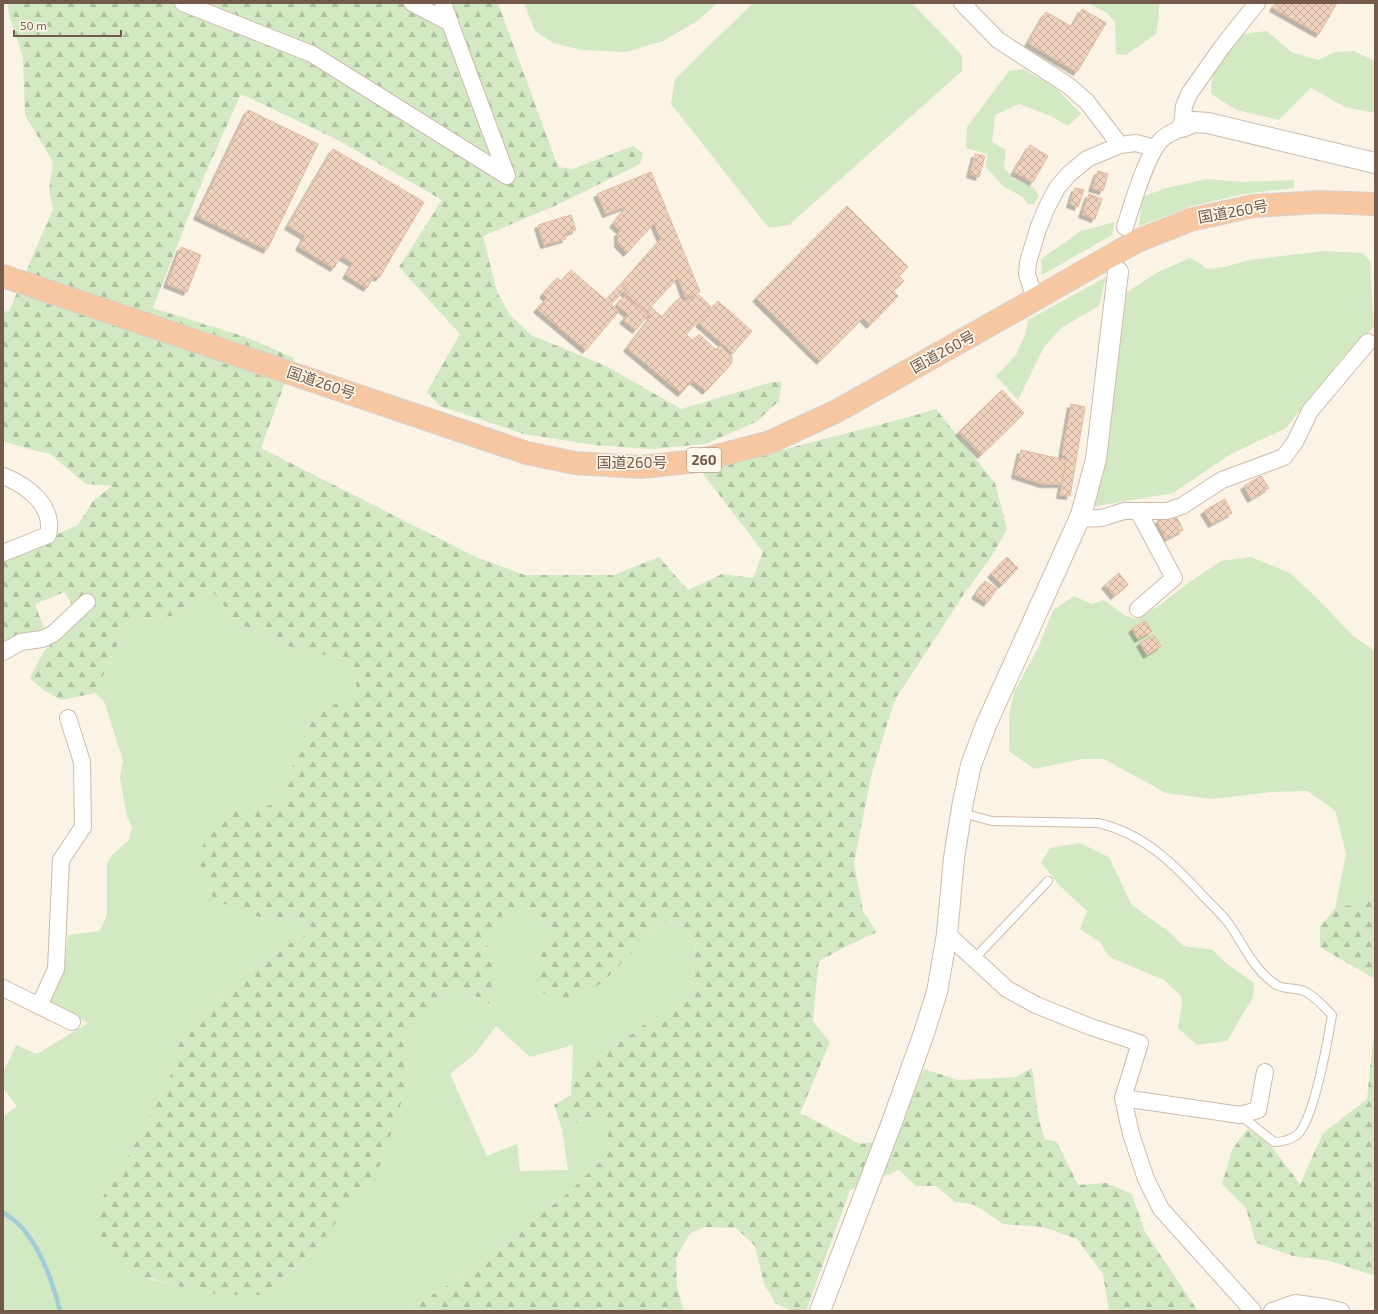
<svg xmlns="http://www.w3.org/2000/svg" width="1378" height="1314" viewBox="0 0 1378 1314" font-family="'Exo 2','Noto Sans JP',sans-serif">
<defs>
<pattern id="forest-firs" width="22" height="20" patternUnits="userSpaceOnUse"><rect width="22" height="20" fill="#d2e9c4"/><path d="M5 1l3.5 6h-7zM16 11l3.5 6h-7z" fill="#afc0a1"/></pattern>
<pattern id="building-cross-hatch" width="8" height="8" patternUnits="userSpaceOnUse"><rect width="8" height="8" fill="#f0d3be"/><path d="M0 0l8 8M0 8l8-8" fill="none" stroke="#c7ae9c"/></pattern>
<filter id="shadow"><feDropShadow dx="-3.5" dy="3.5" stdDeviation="0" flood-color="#0004"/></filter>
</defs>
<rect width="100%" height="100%" fill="#fbf3e5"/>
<path fill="#d2e9c4" d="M 524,3 L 717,3 L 699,20 L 663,41 L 626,52 L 582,50 L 553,43 L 535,31 Z
M 753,3 L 912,3 L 962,55 L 962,71 L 789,225 L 769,228 L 671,104 L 675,79 Z
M 1087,3 L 1159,3 L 1159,17 L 1156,34 L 1126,55 L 1116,54 L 1115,22 L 1106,12 Z
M 1267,31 L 1291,52 L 1318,60 L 1335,52 L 1354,51 L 1375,61 L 1375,113 L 1345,107 L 1311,88 L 1279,120 L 1237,110 L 1211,94 L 1212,74 L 1242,34 Z
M 1023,69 L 1056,88 L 1081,114 L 1068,126 L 1051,116 L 1019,104 L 995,115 L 992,142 L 1006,150 L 1004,167 L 1013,179 L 1033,187 L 1039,196 L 1034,204 L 1027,204 L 1023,197 L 1004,187 L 986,167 L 987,154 L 966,148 L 967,127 L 1009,71 Z
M 1207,179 L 1242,182 L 1294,180 L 1294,188 L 1243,194 L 1189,207 L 1139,226 L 1142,197 L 1166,188 Z
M 1115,222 L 1112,235 L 1042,275 L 1041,259 L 1081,231 Z
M 1324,251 L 1362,253 L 1370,260 L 1374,327 L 1343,357 L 1286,428 L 1231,454 L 1173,493 L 1092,507 L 1105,461 L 1127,292 L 1158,272 L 1190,258 L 1198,262 L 1206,269 L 1225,267 L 1249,260 Z
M 1106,277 L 1099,306 L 1061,328 L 1044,347 L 1018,400 L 996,376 L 1016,355 L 1026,332 L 1028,320 Z
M 1251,557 L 1290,573 L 1321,602 L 1352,635 L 1375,651 L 1375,903 L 1365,901 L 1335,909 L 1346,854 L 1335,810 L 1307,791 L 1272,792 L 1213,799 L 1166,793 L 1104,759 L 1082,759 L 1034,769 L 1009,751 L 1009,716 L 1014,692 L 1038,648 L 1053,610 L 1074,596 L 1092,604 L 1104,600 L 1124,615 L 1136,619 L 1160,605 L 1184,586 L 1221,561 Z
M 213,592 L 237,623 L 293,648 L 350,660 L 358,692 L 312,716 L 296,756 L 280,804 L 237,809 L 266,920 L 295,917 L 316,930 L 290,943 L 242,976 L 181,1032 L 174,1068 L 143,1131 L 98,1205 L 97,1215 L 99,1229 L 149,1279 L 211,1294 L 268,1295 L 320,1243 L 409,1079 L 403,1040 L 456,985 L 489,1004 L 500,968 L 485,942 L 506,908 L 533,908 L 548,933 L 537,963 L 604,981 L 661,923 L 678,920 L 696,943 L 692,991 L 572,1076 L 573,1045 L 530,1057 L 496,1026 L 476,1053 L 450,1074 L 487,1156 L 517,1144 L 520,1171 L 568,1170 L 562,1129 L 602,1112 L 607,1127 L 608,1154 L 568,1193 L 466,1274 L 406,1311 L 3,1311 L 3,1117 L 17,1106 L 3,1088 L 3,1073 L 16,1045 L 37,1054 L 88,1023 L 46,1001 L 65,960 L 68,935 L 100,931 L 107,914 L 107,863 L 113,854 L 129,840 L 132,827 L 127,817 L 120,778 L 123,760 L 104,701 L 95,693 L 128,622 L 172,616 Z
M 1080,843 L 1109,857 L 1131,904 L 1152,920 L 1167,930 L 1183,946 L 1213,950 L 1227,964 L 1254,983 L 1253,997 L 1227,1041 L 1197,1045 L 1178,1028 L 1182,1004 L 1181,996 L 1164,980 L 1109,957 L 1100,942 L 1080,929 L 1087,911 L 1060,886 L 1041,863 L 1050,848 Z"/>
<path fill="url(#forest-firs)" d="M 8,3 L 498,3 L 558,167 L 573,169 L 633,146 L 643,153 L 640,164 L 557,205 L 483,236 L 497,292 L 510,315 L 531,335 L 606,366 L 681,409 L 772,382 L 782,382 L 779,401 L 756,422 L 705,444 L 652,449 L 594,445 L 524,434 L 440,406 L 427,392 L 460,334 L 399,267 L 442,200 L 336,139 L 241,94 L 205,174 L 153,308 L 246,337 L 294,358 L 261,448 L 476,557 L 525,575 L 614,575 L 659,557 L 688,590 L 722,574 L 753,578 L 763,552 L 701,471 L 905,418 L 936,409 L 995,483 L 1007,529 L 993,554 L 964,594 L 896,698 L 890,715 L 871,776 L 854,863 L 863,911 L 877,932 L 847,946 L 819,961 L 816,987 L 813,1022 L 830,1042 L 800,1113 L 860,1144 L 892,1139 L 924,1069 L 958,1080 L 1016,1077 L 1032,1068 L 1039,1121 L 1045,1139 L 1057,1142 L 1078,1185 L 1106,1183 L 1132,1194 L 1145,1232 L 1198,1311 L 1109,1311 L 1103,1274 L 1077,1239 L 1043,1227 L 1003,1224 L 983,1210 L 972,1204 L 955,1202 L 936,1186 L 916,1186 L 899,1170 L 850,1190 L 806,1311 L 794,1311 L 776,1304 L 764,1284 L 755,1246 L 736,1228 L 705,1227 L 690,1233 L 676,1258 L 677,1287 L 684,1311 L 406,1311 L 466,1274 L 568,1193 L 608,1154 L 607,1127 L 602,1112 L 562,1129 L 554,1105 L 571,1095 L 572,1076 L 692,991 L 696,943 L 678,920 L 661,923 L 604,981 L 566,1008 L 536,988 L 537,963 L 548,933 L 533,908 L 506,909 L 485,942 L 500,968 L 489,1004 L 456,985 L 403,1040 L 409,1079 L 381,1164 L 320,1243 L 268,1295 C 250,1295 231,1295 213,1294 C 204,1294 195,1290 186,1288 C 163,1282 125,1274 108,1255 C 98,1244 96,1219 98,1205 L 143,1131 L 174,1068 L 181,1032 L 242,976 L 290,943 L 316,930 L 295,917 L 267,920 L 214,900 L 198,858 L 212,823 L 237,809 L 280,804 L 296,756 L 312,716 L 358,692 L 350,660 L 293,648 L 237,623 L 213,592 L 172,616 L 128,622 L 95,693 L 61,700 L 42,689 L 30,678 L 44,651 L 69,628 L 78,616 L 65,592 L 35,604 L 45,631 L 3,648 L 3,558 L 78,525 L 93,501 L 112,486 L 86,484 L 50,454 L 32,450 L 3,441 L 3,312 L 9,311 L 53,209 L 49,190 L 53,162 L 25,115 L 23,57 L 9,15 Z
M 1365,901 L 1375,903 L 1375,979 L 1320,947 L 1320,926 L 1335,909 Z
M 1375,1033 L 1375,1276 L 1330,1261 L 1293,1256 L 1256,1243 L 1246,1208 L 1222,1184 L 1232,1150 L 1247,1129 L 1268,1142 L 1300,1184 L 1323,1133 L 1367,1099 L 1373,1040 Z"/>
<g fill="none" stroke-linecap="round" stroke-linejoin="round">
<path stroke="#a1cdd6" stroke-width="4.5" d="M 3,1212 C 10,1218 19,1223 24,1230 C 43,1253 53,1283 60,1311"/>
</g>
<path fill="url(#building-cross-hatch)" stroke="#e2b99f" filter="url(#shadow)" d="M 1276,3 L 1337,3 L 1319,34 L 1273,8 Z
M 1082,9 L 1106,23 L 1077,72 L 1028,43 L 1046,12 L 1072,27 Z
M 248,110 L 318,144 L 267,250 L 197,216 Z
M 1030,145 L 1048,156 L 1033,182 L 1014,172 Z
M 333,149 L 424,202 L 379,278 L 374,276 L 367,288 L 346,275 L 353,263 L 341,256 L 334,268 L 299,247 L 305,236 L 288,226 Z
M 975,154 L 985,156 L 979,177 L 970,174 Z
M 1098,171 L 1108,174 L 1103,191 L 1092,188 Z
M 651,172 L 700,292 L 686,298 L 678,277 L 646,312 L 624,292 L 628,288 L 622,283 L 661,239 L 654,223 L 627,253 L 618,244 L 618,233 L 621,231 L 613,224 L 627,206 L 606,214 L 597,194 Z
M 1075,188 L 1084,190 L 1078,207 L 1070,204 Z
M 1089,194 L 1102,199 L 1095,219 L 1082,214 Z
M 847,206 L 908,267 L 899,276 L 904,281 L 893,291 L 898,296 L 870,325 L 863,318 L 820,361 L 756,298 Z
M 571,215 L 576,230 L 564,234 L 566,239 L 544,245 L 538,225 Z
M 181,247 L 201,255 L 187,292 L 167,284 Z
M 571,270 L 606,300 L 622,283 L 628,287 L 611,304 L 619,311 L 586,350 L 537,309 L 547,298 L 543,294 L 557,278 L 561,281 Z
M 699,295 L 711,307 L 686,334 L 693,341 L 699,334 L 716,350 L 720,345 L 732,357 L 732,363 L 706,391 L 693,380 L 681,393 L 627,348 L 651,316 L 646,312 L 651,307 L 662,317 L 680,297 L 685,302 Z
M 624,296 L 648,315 L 636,330 L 623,320 L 628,314 L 617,305 Z
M 718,301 L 752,331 L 733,353 L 699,323 Z
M 1002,390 L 1024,413 L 981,455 L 959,432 Z
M 1071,404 L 1085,407 L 1070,496 L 1060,495 L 1067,456 L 1062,455 Z
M 1021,450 L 1066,460 L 1061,484 L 1043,484 L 1015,475 Z
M 1261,476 L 1269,488 L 1251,499 L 1244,486 Z
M 1225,499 L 1232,513 L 1212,524 L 1204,511 Z
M 1174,512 L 1183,530 L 1166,539 L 1157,521 Z
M 1007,557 L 1018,568 L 1002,585 L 991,574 Z
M 1119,573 L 1128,585 L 1114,596 L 1105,585 Z
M 985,581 L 997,589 L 987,603 L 975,595 Z
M 1145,621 L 1152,631 L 1138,639 L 1132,629 Z
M 1154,635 L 1161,646 L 1147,655 L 1140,643 Z"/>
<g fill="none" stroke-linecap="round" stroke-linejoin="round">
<g stroke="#cdbbac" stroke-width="10">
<path id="service" d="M 962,813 L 992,821 L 1098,823 C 1143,833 1174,864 1204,897 C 1212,905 1222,914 1229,924 C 1244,945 1253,969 1275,984 C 1282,990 1295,987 1304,991 C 1315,996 1323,1006 1332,1015 C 1328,1039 1314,1120 1297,1135 C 1290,1140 1283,1142 1274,1142 L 1240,1115
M 974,959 L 1048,881"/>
</g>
<g stroke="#cdbbac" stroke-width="18">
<path id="minor" d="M 183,3 L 312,54 L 507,176
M 412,3 L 450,23 L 507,176
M 443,3 L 450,23
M 962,3 L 998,40 L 1069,86 L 1087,102 L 1120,145
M 1125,227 C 1132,205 1147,152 1163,138 C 1168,134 1176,131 1182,127 L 1184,106 L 1189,94 L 1222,47 L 1257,3
M 1035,299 L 1027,274 L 1028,262 L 1038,229 L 1046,209 L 1057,188 L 1069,174 L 1087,159 L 1120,145 L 1136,143 L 1154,148
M 3,476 C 27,485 55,506 48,535 L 3,553
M 1079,519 L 1102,518 L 1124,511 L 1167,511 L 1182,506 L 1222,480 L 1284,457 L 1295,442 L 1310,411 L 1368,342
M 1138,609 L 1174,578 L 1138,511
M 3,652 L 21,642 L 42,639 L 53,634 L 87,602
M 947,934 L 1007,989 L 1036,1005 L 1091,1027 L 1140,1043 L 1123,1098 L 1131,1134 L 1146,1179 L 1161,1209 L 1253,1311
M 3,988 L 72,1022
M 39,1006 L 56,969 L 61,860 L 83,827 L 82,762 L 68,718
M 1123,1098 L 1240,1115 L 1258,1110 L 1265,1072
M 1272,1311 L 1295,1303 L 1324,1307 L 1341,1311"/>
</g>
<g stroke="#cdbbac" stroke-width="22">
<path id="tertiary" d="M 1182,127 L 1194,122 L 1208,123 L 1375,163
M 820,1311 L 891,1125 L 924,1033 L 937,992 L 947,934 L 954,858 L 963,802 L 971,765 L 986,725 L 1081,515 L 1096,459 L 1118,272"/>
</g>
<g stroke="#d8d1cd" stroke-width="24">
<path id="trunk" d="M 3,276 L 527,453 L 575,463 L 641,467 L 697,461 L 770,442 L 837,411 L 1018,309 L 1137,241 L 1190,220 L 1253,206 L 1320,202 L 1375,204"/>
</g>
<use href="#service" stroke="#fff" stroke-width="8"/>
<use href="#minor" stroke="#fff" stroke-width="16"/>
<use href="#tertiary" stroke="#fff" stroke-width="20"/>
<use href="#trunk" stroke="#f6c7a0" stroke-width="22"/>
</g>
<g text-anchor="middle" stroke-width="3.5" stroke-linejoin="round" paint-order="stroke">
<rect fill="#fef7ec" stroke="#9d897b" stroke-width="1" x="687" y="448" width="34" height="24" rx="3"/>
<g font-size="14" font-weight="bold" fill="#745a4b">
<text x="704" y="465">260</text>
</g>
<g font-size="15" fill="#745a4b" stroke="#fef7ec">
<text transform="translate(1233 212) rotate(-10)" y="5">国道260号</text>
<text transform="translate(943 352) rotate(-29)" y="5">国道260号</text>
<text transform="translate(321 383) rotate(19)" y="5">国道260号</text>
<text x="632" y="468">国道260号</text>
</g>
</g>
<rect width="1378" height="1314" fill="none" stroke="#745a4b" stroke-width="8"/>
<path d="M14 30v6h107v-6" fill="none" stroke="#745a4b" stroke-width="2"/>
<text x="20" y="30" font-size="12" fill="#745a4b" stroke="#fef7ec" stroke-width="3" paint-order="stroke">50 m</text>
</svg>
